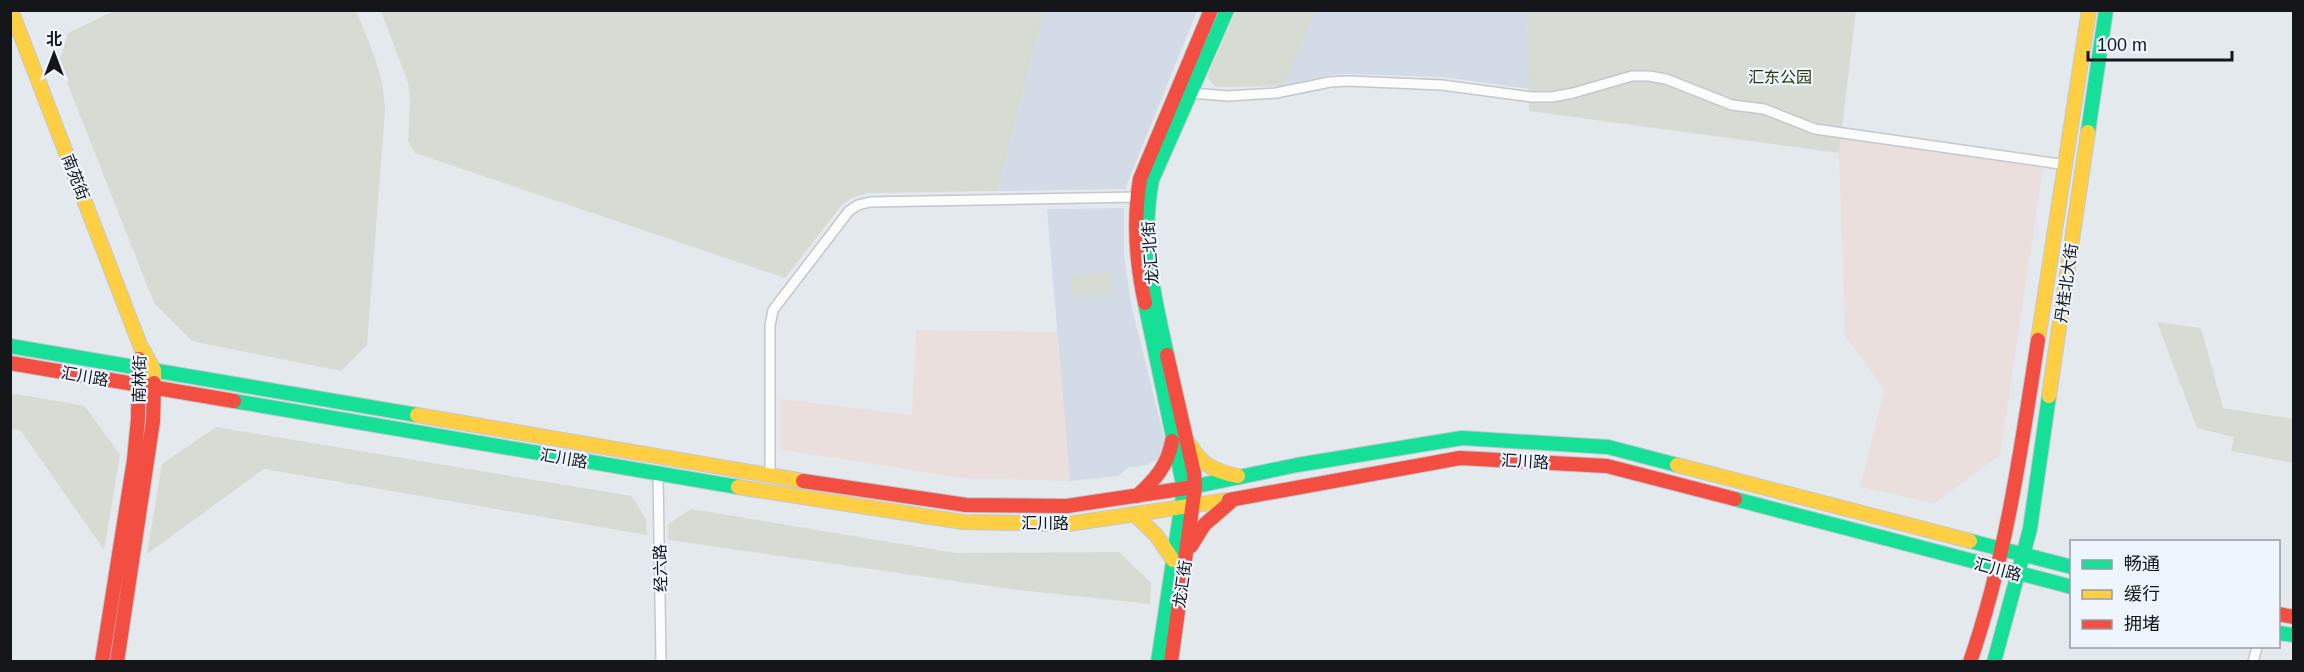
<svg xmlns="http://www.w3.org/2000/svg" width="2304" height="672" viewBox="0 0 2304 672" font-family="Helvetica,'Noto Sans SC',sans-serif">
<rect width="100%" height="100%" fill="#e4e9ee"/>
<path fill="#eadfdc" d="M 1841,138 L 2043,168 L 2000,455 L 1934,503 L 1860,487 L 1884,390 L 1845,335 L 1839,153 Z
M 916,330 L 1057,332 L 1070,481 L 961,478 L 780,449 L 780,399 L 912,415 Z"/>
<path fill="#d3dbe6" d="M 1044,11 L 1197,11 L 1125,189 L 998,191 Z
M 1316,11 L 1527,11 L 1529,89 L 1442,77 L 1348,74 L 1332,75 L 1283,86 Z
M 1124,208 L 1124,254 L 1131,305 L 1167,449 L 1163,457 L 1146,465 L 1128,468 L 1118,476 L 1070,481 L 1047,209 Z"/>
<path fill="#d6dcd3" d="M 114,11 L 356,11 C 369,43 385,75 385,111 L 367,345 L 341,371 L 192,341 L 154,303 L 59,62 L 68,33 Z
M 381,11 L 381,10 L 1044,11 L 998,191 L 868,193 L 852,198 L 842,205 L 785,278 L 415,153 L 408,141 L 410,102 L 408,83 Z
M 1236,11 L 1316,11 L 1283,86 L 1215,87 L 1207,77 Z
M 1527,11 L 1856,11 L 1839,153 L 1529,111 Z
M 1112,272 L 1113,294 L 1072,297 L 1070,275 Z
M 2157,322 L 2201,328 L 2223,408 L 2293,419 L 2293,463 L 2231,451 L 2234,437 L 2197,428 Z
M 10,393 L 85,406 L 120,455 L 104,550 L 21,431 L 11,429 Z
M 216,427 L 632,496 L 646,519 L 647,535 L 264,469 L 147,554 L 162,464 Z
M 691,509 L 956,553 L 1119,552 L 1151,583 L 1150,604 L 1010,589 L 668,540 L 668,524 Z"/>
<g fill="none" stroke-linecap="round" stroke-linejoin="round">
<g stroke="#c4c7cb" stroke-width="12">
<path id="street" d="M 1191,93 L 1228,96 L 1276,93 L 1330,82 L 1348,81 L 1442,85 L 1532,97 L 1552,97 L 1573,93 L 1632,76 L 1649,76 L 1666,79 L 1732,105 L 1764,109 L 1815,129 L 2067,165
M 658,474 L 661,662
M 770,475 L 770,326 L 773,310 L 849,211 L 858,205 L 870,202 L 1137,197
M 2253,662 L 2257,647"/>
</g>
<g stroke="#c4c7cb" stroke-width="16">
<path id="fast" d="M 2088,132 L 2106,10
M 1145,303 L 1184,489 L 1158,662
M 10,346 L 417,415
M 1167,355 C 1154,294 1140,243 1152,180 L 1227,10
M 234,401 L 738,487
M 1187,488 L 1297,465 L 1462,438 L 1608,447 L 1677,465
M 1735,499 L 2072,587
M 1970,541 L 2072,567
M 2278,633 L 2294,635
M 1994,662 L 2030,529 L 2049,396"/>
</g>
<g stroke="#c4c7cb" stroke-width="16">
<path id="slow" d="M 11,10 L 140,345 L 154,370 L 154,383
M 2038,340 L 2089,10
M 2049,396 L 2088,132
M 417,415 L 803,481
M 1191,446 C 1201,465 1217,472 1238,476
M 1677,465 L 1970,541
M 738,487 L 963,522 L 1068,524 L 1229,500
M 1134,514 L 1156,535 L 1173,560"/>
</g>
<g stroke="#c4c7cb" stroke-width="16">
<path id="jam" d="M 1145,303 C 1136,262 1133,221 1140,179 L 1211,10
M 1167,355 L 1194,473 L 1195,487 L 1171,662
M 10,363 L 234,401
M 803,481 L 966,505 L 1067,506 L 1187,488
M 1137,496 C 1155,480 1168,465 1172,441
M 1229,500 L 1460,458 L 1607,466 L 1735,499
M 1191,546 L 1204,525 L 1234,499
M 2278,614 L 2294,617
M 102,662 L 134,460 L 138,419 L 139,359
M 117,662 L 153,421 L 154,383
M 1970,662 C 2006,558 2021,449 2038,340"/>
</g>
<use href="#street" stroke="#fbfcfc" stroke-width="9"/>
<use href="#fast" stroke="#16e098" stroke-width="14"/>
<use href="#slow" stroke="#ffcf43" stroke-width="14"/>
<use href="#jam" stroke="#f24e42" stroke-width="14"/>
</g>
<g text-anchor="middle" stroke-width="4.5" stroke-linejoin="round" paint-order="stroke">
<g font-size="16" fill="#2a3806" stroke="#eef5ff">
<text x="1780" y="83">汇东公园</text>
</g>
<g font-size="16" fill="#14161a" stroke="#eef5ff">
<text transform="translate(76 177) rotate(69)" y="6">南苑街</text>
<text transform="translate(1150 253) rotate(-94)" y="6">龙汇北街</text>
<text transform="translate(2066 283) rotate(-82)" y="6">丹桂北大街</text>
<text transform="translate(85 376) rotate(10)" y="6">汇川路</text>
<text transform="translate(139 379) rotate(-89)" y="6">南林街</text>
<text transform="translate(564 458) rotate(10)" y="6">汇川路</text>
<text transform="translate(1525 461) rotate(3)" y="6">汇川路</text>
<text x="1045" y="529">汇川路</text>
<text transform="translate(660 568) rotate(-91)" y="6">经六路</text>
<text transform="translate(1998 569) rotate(15)" y="6">汇川路</text>
<text transform="translate(1182 584) rotate(-82)" y="6">龙汇街</text>
</g>
</g>
<rect width="2304" height="672" fill="none" stroke="#14161a" stroke-width="24"/>
<rect x="2070" y="540" width="210" height="108" fill="#eef5ff" stroke="#979ca3" stroke-width="1.5"/>
<rect x="2082" y="560" width="30" height="9" fill="#16e098" stroke="#979ca3" stroke-width="1.5"/>
<text x="2124" y="570" font-size="18" fill="#14161a">畅通</text>
<rect x="2082" y="590" width="30" height="9" fill="#ffcf43" stroke="#979ca3" stroke-width="1.5"/>
<text x="2124" y="600" font-size="18" fill="#14161a">缓行</text>
<rect x="2082" y="620" width="30" height="9" fill="#f24e42" stroke="#979ca3" stroke-width="1.5"/>
<text x="2124" y="630" font-size="18" fill="#14161a">拥堵</text>
<g transform="translate(54 54)" stroke="#eef5ff" stroke-width="4.5" paint-order="stroke">
<path d="M0-4.5L10 22L0 15L-10 22Z" fill="#14161a"/>
<text y="-9" font-size="16" font-weight="bold" text-anchor="middle" fill="#14161a">北</text>
</g>
<path d="M2088 51v9h144v-9" fill="none" stroke="#14161a" stroke-width="3"/>
<text x="2097" y="51" font-size="18" fill="#14161a" stroke="#eef5ff" stroke-width="4.5" paint-order="stroke">100 m</text>
</svg>
